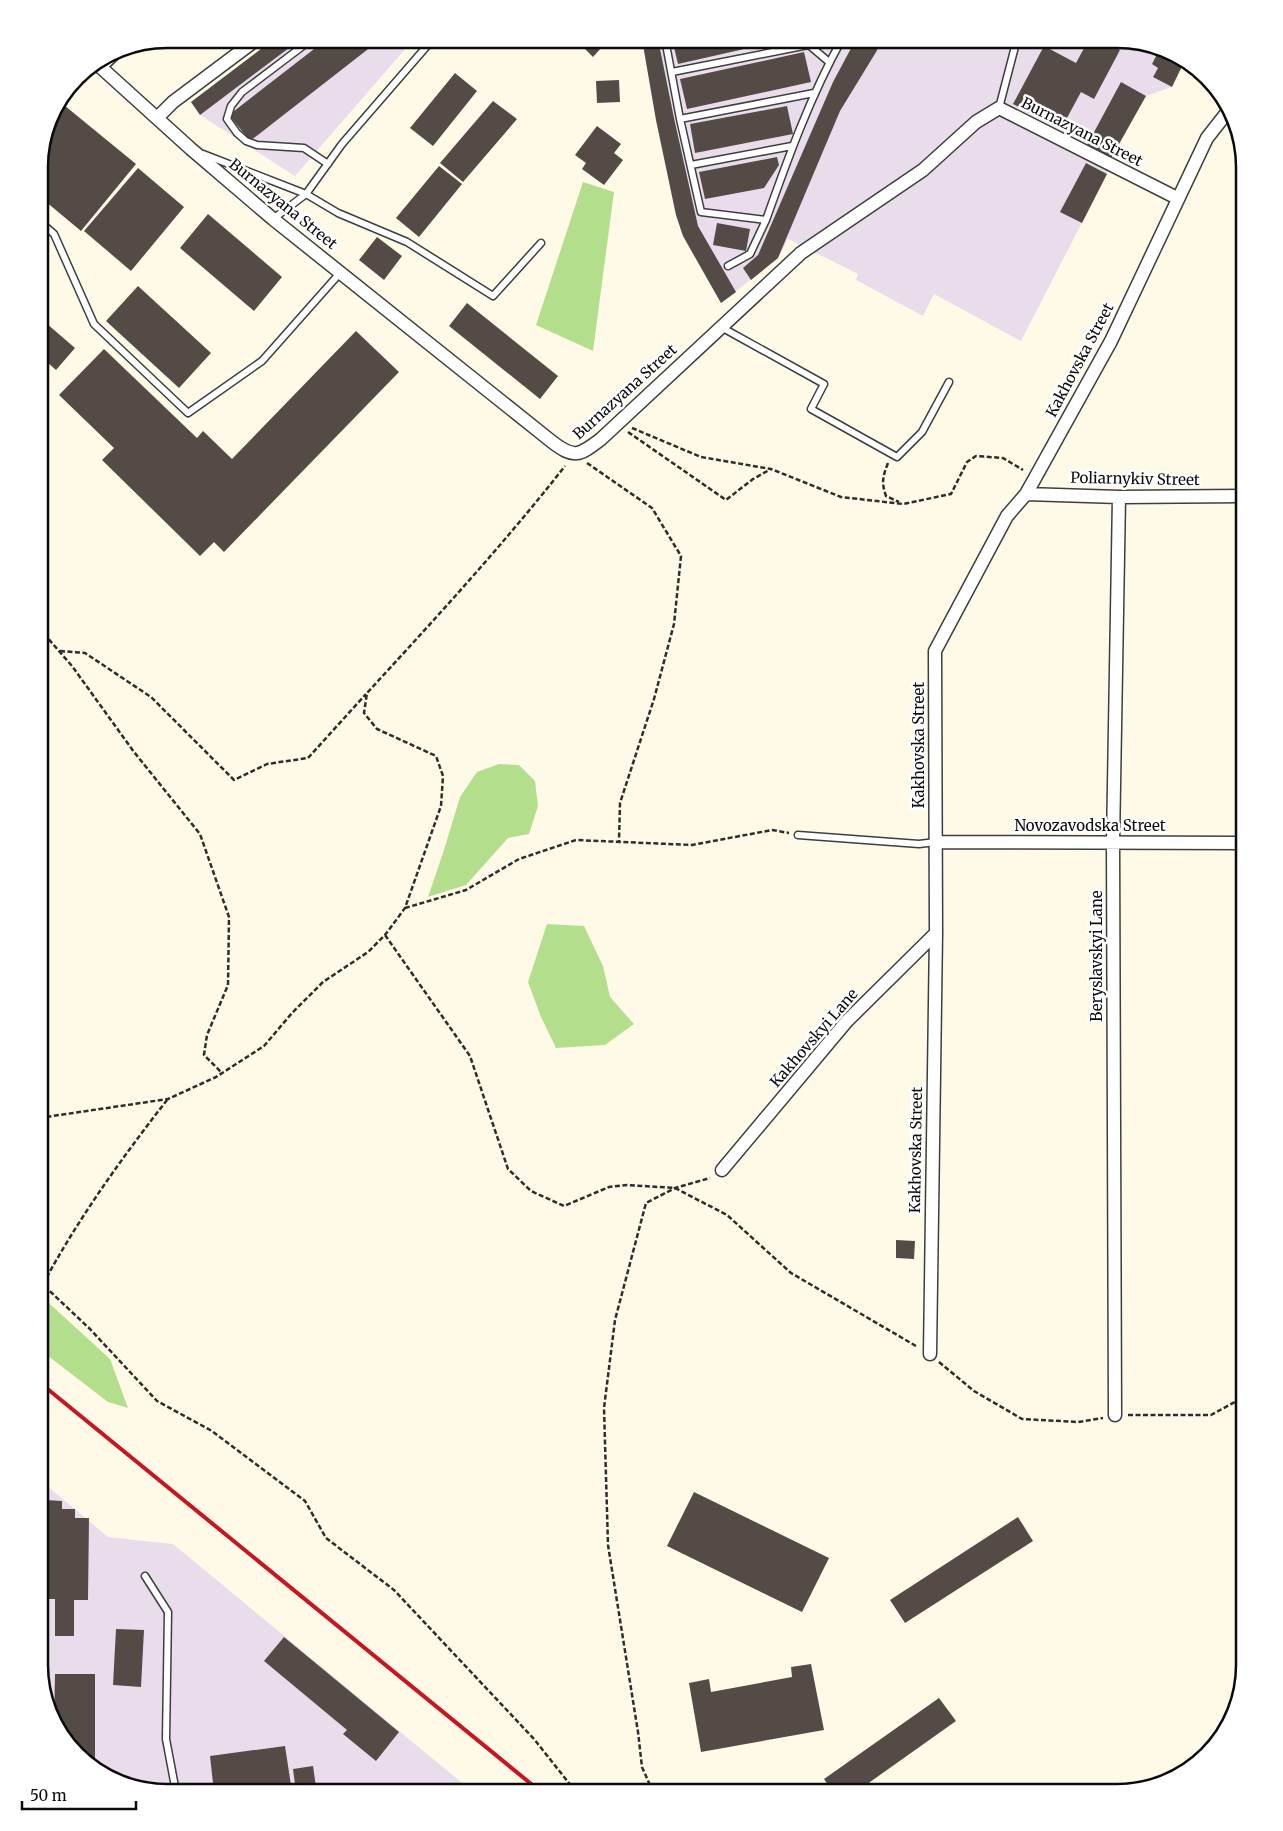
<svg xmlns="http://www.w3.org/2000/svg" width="1283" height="1831" viewBox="0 0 1283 1831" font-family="Merriweather,serif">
<rect width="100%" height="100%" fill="#fffae8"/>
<path fill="#e9ddeb" d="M 276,39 L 414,39 L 295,176 L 200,115 L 191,102 Z
M 642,39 L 1125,39 L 1159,50 L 1152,64 L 1158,68 L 1153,77 L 1172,87 L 1146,96 L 1110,160 L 1107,174 L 1021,341 L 934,294 L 923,316 L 856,280 L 858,274 L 788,239 L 778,258 L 721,303 L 683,236 L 676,215 L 656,120 Z
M 39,1479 L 108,1537 L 173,1544 L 473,1792 L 158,1792 L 102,1775 L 56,1729 L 39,1665 Z"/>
<path fill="#b3df8c" d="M 583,182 L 614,192 L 593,351 L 536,325 Z
M 499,764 L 519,765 L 535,781 L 538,806 L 529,834 L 508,838 L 466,885 L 428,897 L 444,850 L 460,797 L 477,772 Z
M 547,924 L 584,926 L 603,966 L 610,997 L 634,1024 L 605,1045 L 556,1048 L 541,1017 L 528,982 Z
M 39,1294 L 110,1359 L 128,1408 L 108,1402 L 39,1349 Z"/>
<path fill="#544b46" d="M 274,39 L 301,39 L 200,115 L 191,102 Z
M 327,39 L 381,39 L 250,141 L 229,115 Z
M 575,39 L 595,39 L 602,47 L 593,57 Z
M 642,39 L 658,39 L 674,118 L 698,226 L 736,292 L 721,303 L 683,236 L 676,215 L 656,120 Z
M 672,39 L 784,39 L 784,40 L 678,64 Z
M 809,39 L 828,39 L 820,48 Z
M 856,39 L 884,39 L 840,111 L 778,258 L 751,280 L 743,268 L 758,255 L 833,82 Z
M 1089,39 L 1100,39 L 1120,50 L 1094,99 L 1081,92 L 1061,129 L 1013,104 L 1044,46 L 1076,63 Z
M 1159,50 L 1181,56 L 1185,60 L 1172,87 L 1153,77 L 1158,68 L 1152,64 Z
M 804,52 L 811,82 L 687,109 L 680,79 Z
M 455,73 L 477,91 L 433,146 L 410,128 Z
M 619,80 L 620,102 L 597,103 L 596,81 Z
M 1121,82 L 1146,96 L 1110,160 L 1086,147 Z
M 59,101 L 136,164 L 81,231 L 39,196 L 39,158 L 49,117 Z
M 493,101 L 517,119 L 463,182 L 440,163 Z
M 787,106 L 793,134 L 695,153 L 690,124 Z
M 597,126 L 621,144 L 614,153 L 623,160 L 604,185 L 582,169 L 586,163 L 575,155 Z
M 777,157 L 779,165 L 764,188 L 705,199 L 699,172 Z
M 1086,163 L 1107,174 L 1082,223 L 1060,212 Z
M 439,166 L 462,184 L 419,237 L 396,218 Z
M 138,168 L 184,207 L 131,271 L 84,231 Z
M 208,214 L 282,277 L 254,311 L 180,248 Z
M 717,223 L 750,229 L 746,251 L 713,245 Z
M 377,237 L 402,256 L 384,280 L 359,260 Z
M 138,286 L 211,353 L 179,388 L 106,321 Z
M 467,303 L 558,376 L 540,399 L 449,326 Z
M 39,317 L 75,348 L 56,370 L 39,355 Z
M 356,331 L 399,372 L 224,552 L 214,542 L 200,556 L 102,460 L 114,448 L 59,395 L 104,349 L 197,438 L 203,431 L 232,459 Z
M 896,1240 L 915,1241 L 914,1259 L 896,1258 Z
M 694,1492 L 829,1558 L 802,1612 L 667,1546 Z
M 46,1500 L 62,1501 L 62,1509 L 75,1509 L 75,1518 L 89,1518 L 88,1600 L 74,1600 L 74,1636 L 55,1636 L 55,1599 L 46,1599 Z
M 1018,1517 L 1033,1541 L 905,1623 L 890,1600 Z
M 116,1629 L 144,1630 L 141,1687 L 113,1685 Z
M 284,1637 L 399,1732 L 376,1761 L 343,1734 L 347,1730 L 264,1661 Z
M 811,1664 L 824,1730 L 701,1752 L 689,1683 L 709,1679 L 711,1692 L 792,1677 L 791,1667 Z
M 55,1674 L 95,1674 L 95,1767 L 56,1729 L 54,1722 Z
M 939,1698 L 956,1721 L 856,1792 L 833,1792 L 824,1779 Z
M 285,1746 L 292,1792 L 214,1792 L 210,1756 Z
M 313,1766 L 316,1787 L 324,1786 L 325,1792 L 296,1792 L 293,1769 Z"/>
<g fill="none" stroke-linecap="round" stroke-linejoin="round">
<g stroke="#3e3e3e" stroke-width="9">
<path id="service" d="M 312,39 L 242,92 L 231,106 L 227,119 L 237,133 L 246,141 L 257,145 L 304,148 L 328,164
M 665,39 L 680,119 L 701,212 L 766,220 C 788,158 810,97 842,39
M 802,39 L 829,62
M 672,72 L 808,45
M 999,108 L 1017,39
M 680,119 L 814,93
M 203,154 L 306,194 L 338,213 L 407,242 L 493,296 L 541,243
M 691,165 L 792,146
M 273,219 L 306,194 L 342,144 L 433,39
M 39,221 L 54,234 L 94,324 L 188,413 L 262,361 L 340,273
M 728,266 L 750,254 L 766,220
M 721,327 L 824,384 L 811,409 L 897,457 L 922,432 L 949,382
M 798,835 L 919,844 L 936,842
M 145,1576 L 168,1612 L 166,1739 L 176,1792"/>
</g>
<g stroke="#3e3e3e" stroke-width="15">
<path id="minor" d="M 96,63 L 191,149 L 273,219 L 551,441 C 574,459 579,456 601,439 L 801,253 L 923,170 L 976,122 L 999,108 L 1177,198
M 100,67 L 120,48
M 157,118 L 173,102 L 257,39
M 1026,494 L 1119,497 L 1244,496
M 936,842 L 1244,843
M 722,1170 L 847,1021 L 936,933
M 930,1354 L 936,933 L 935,651 L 1007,516 L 1026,494 L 1035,478 L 1111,341 L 1207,138 L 1229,110
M 1115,1415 L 1113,842 L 1119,497"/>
</g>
<path stroke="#2d2d2d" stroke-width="2.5" stroke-dasharray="5 2.5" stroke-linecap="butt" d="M 632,428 L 701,457 L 771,469 L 841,497 L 903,504 L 951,494 L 967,462 L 976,456 L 1003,458 L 1023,470
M 628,432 L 726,500 L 753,479 L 771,469
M 587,463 L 652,508 L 681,556 L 674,624 L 654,699 L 620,803 L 619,841
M 888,463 C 883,476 881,482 886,496 L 899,502
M 39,628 L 72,666 L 134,752 L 200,834 L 229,917 L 228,985 L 207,1035 L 204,1055 L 222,1073
M 60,651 L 85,653 L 151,697 L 234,780 L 267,764 L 308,758 L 366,694
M 405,908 L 466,890 L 519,859 L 576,840 L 692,845 L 772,830 L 789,833
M 385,935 L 470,1056 L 508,1169 L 531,1191 L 564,1206 L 609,1187 L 627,1185 L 675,1188 L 727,1215 L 791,1273 L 916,1346
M 39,1118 L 168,1099 L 216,1077 L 264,1046 L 292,1013 L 323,982 L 368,952 L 385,935 L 405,908 L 441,806 L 443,776 L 436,756 L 377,729 L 364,713 L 367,693 C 435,619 503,545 565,466
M 39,1281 L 90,1329 L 157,1401 L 212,1431 L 305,1501 L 326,1538 L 394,1590 L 534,1739 L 576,1792
M 43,1284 C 78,1219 121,1159 167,1100
M 939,1362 L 974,1391 L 1022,1419 L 1078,1422 L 1103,1418
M 1128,1415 L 1211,1415 L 1244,1397
M 653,1792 L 642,1767 L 638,1732 L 608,1545 L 604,1408 L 615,1320 L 646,1203 L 675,1188 L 710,1178"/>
<use href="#service" stroke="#fff" stroke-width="6"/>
<use href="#minor" stroke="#fff" stroke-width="12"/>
<path stroke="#c71622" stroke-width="4" d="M 39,1382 L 541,1792"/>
</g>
<g text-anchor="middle" stroke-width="5" stroke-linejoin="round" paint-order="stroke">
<g font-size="15" fill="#0b0b0b" stroke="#fff">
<text transform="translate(1082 132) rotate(27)" y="5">Burnazyana Street</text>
<text transform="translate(283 204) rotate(39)" y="5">Burnazyana Street</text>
<text transform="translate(1080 360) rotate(-62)" y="5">Kakhovska Street</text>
<text transform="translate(625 392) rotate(-42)" y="5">Burnazyana Street</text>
<text transform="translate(1135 479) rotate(1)" y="5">Poliarnykiv Street</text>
<text transform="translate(919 745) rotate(-90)" y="5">Kakhovska Street</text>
<text x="1090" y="831">Novozavodska Street</text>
<text transform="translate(1097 956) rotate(-90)" y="5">Beryslavskyi Lane</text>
<text transform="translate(814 1038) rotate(-49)" y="5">Kakhovskyi Lane</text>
<text transform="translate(916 1150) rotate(-89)" y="5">Kakhovska Street</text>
</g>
</g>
<path d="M0 0H1283V1831H0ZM167 48H1117A119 119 0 0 1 1236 167V1665A119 119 0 0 1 1117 1784H167A119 119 0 0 1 48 1665V167A119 119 0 0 1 167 48Z" fill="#fff" fill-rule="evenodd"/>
<path fill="none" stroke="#0b0b0b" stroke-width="2.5" d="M167 48H1117A119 119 0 0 1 1236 167V1665A119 119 0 0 1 1117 1784H167A119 119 0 0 1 48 1665V167A119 119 0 0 1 167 48Z"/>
<path d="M22 1801v8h114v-8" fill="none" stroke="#0b0b0b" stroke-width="2.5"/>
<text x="30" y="1801" font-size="15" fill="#0b0b0b" stroke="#ffffff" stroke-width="4" paint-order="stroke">50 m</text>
</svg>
